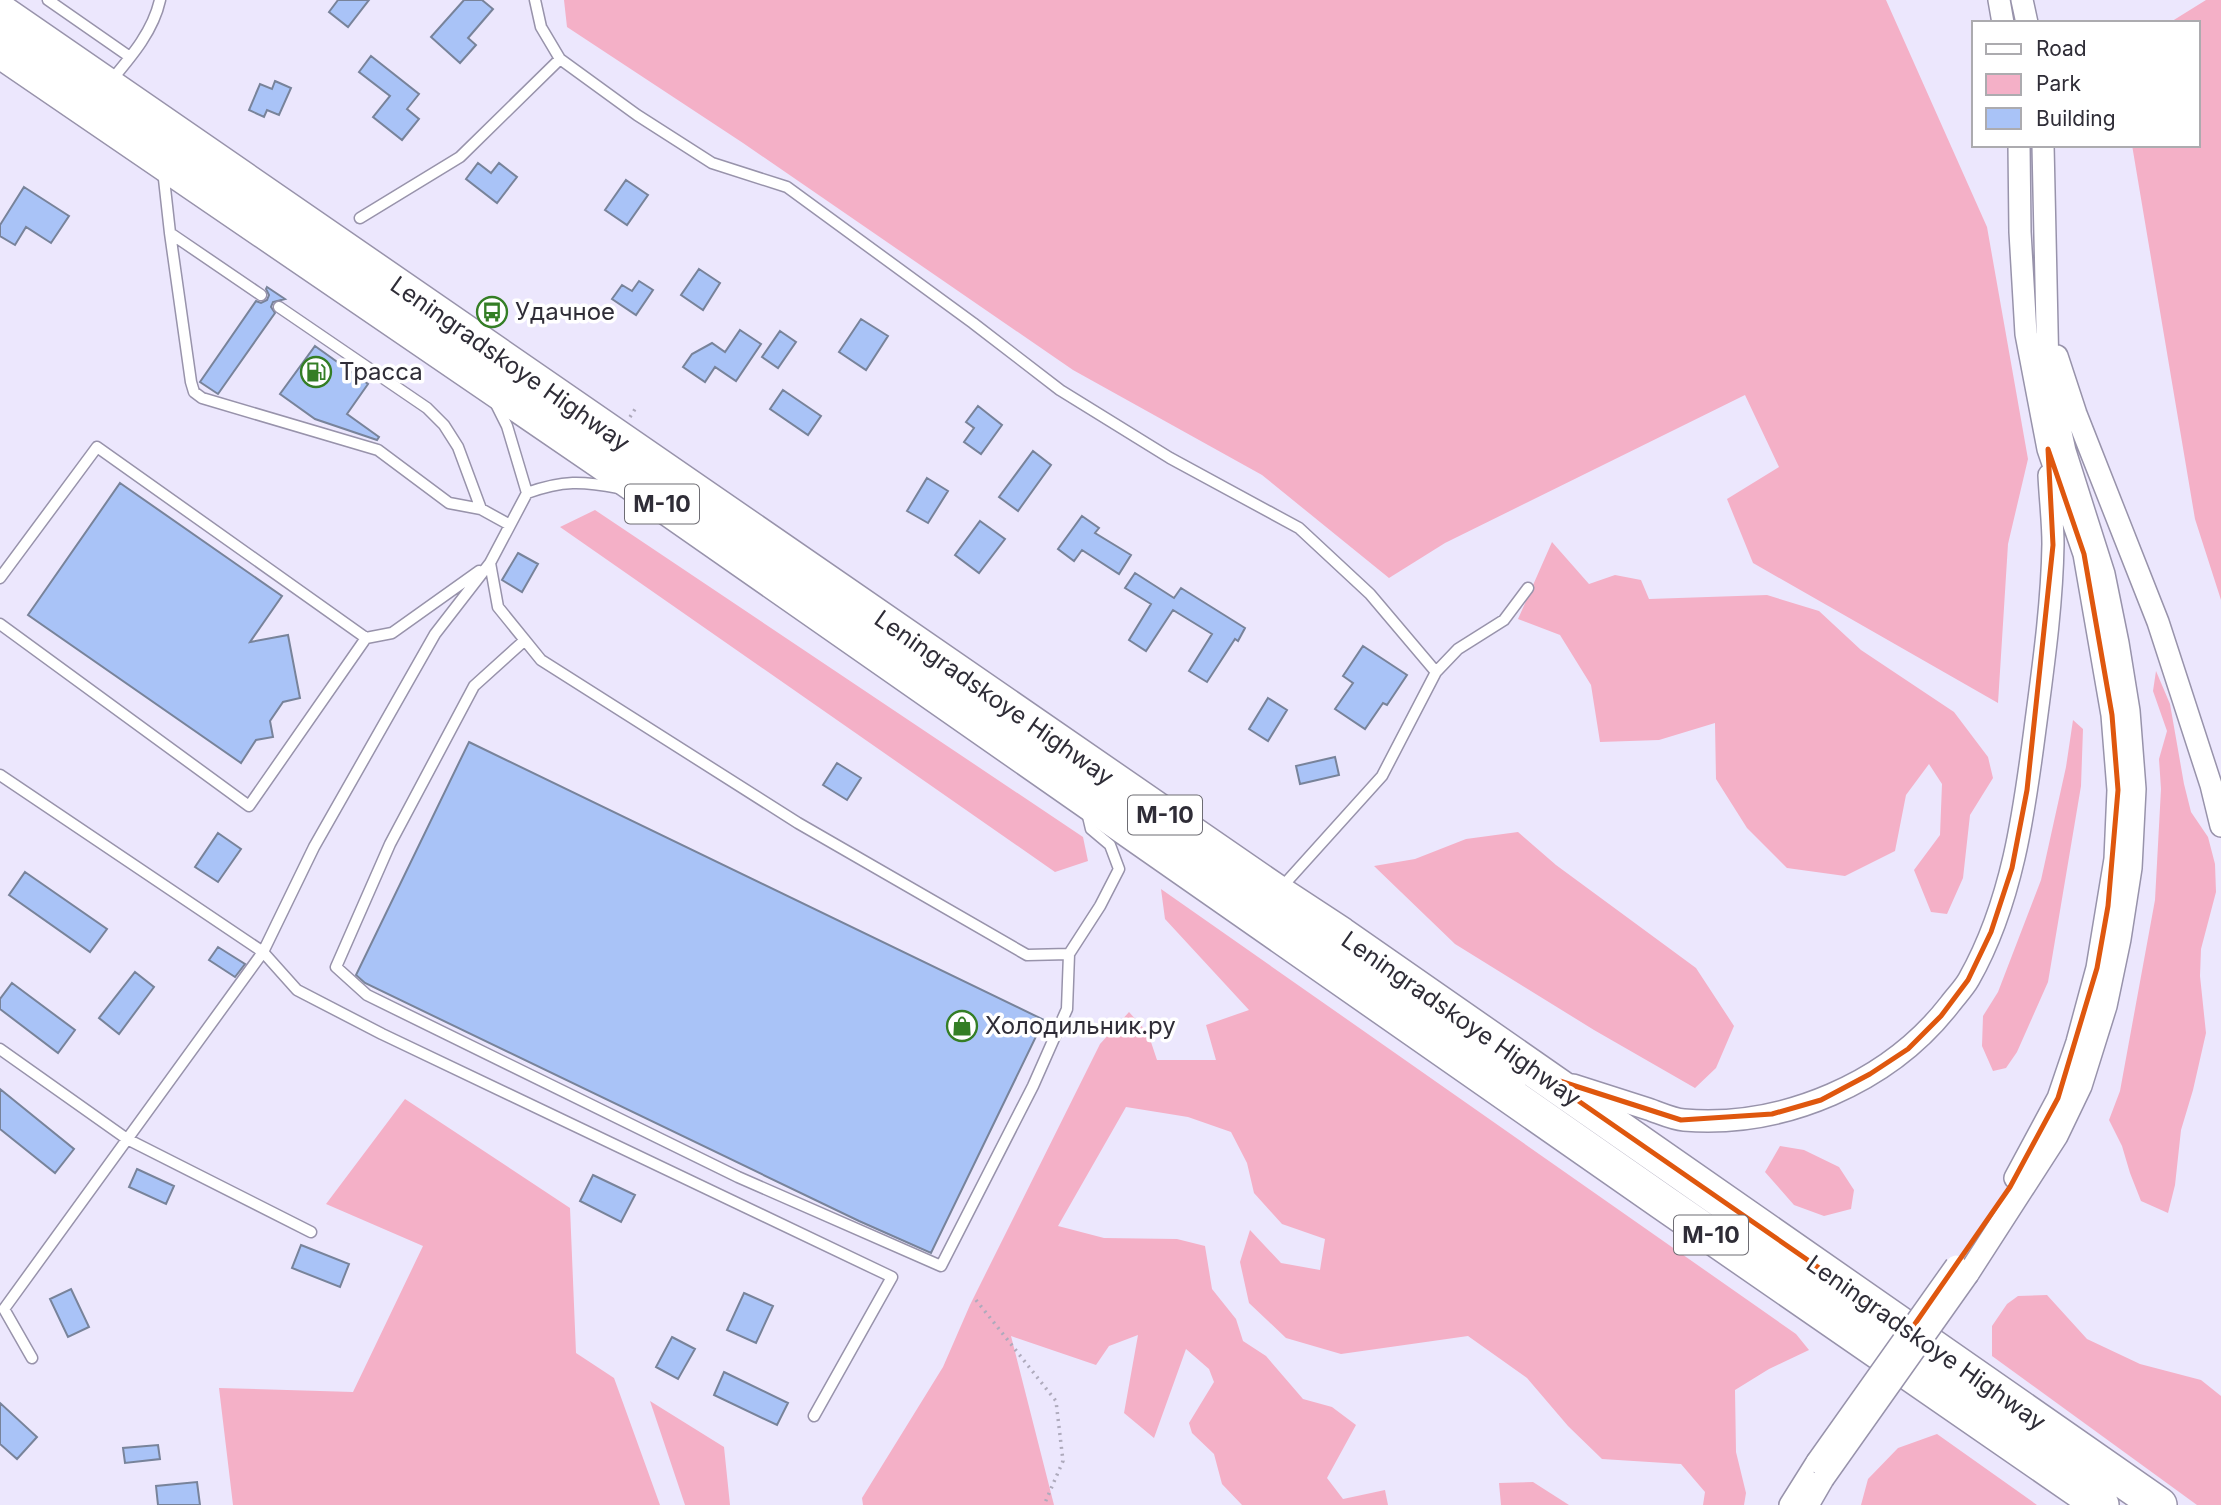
<svg xmlns="http://www.w3.org/2000/svg" width="2221" height="1505" viewBox="0 0 2221 1505" font-family="Inter,sans-serif">
<rect width="100%" height="100%" fill="#ece7fd"/>
<path fill="#f4b0c7" d="M 564,0 L 1886,0 L 1987,227 L 2028,459 L 2008,544 L 1998,703 L 1753,563 L 1727,499 L 1779,467 L 1745,395 L 1445,543 L 1389,578 L 1262,475 L 1073,370 L 743,143 L 567,27 Z
M 2206,0 L 2221,0 L 2221,600 L 2195,519 L 2132,145 L 2198,145 L 2198,23 L 2169,23 Z
M 595,510 L 1083,837 L 1088,861 L 1055,872 L 560,527 Z
M 1552,542 L 1589,584 L 1615,575 L 1641,580 L 1649,599 L 1767,595 L 1819,611 L 1861,650 L 1954,712 L 1988,757 L 1993,778 L 1970,815 L 1963,878 L 1947,914 L 1931,912 L 1914,870 L 1940,835 L 1942,784 L 1929,764 L 1906,795 L 1895,851 L 1845,876 L 1787,868 L 1747,828 L 1716,779 L 1715,723 L 1659,740 L 1600,742 L 1591,685 L 1560,635 L 1518,619 Z
M 2156,671 L 2170,704 L 2184,784 L 2191,812 L 2208,837 L 2215,864 L 2216,892 L 2201,949 L 2200,976 L 2206,1033 L 2193,1090 L 2181,1130 L 2175,1185 L 2168,1213 L 2141,1201 L 2130,1173 L 2122,1146 L 2109,1120 L 2120,1091 L 2155,900 L 2161,789 L 2159,759 L 2167,731 L 2153,691 Z
M 2073,720 L 2083,729 L 2081,786 L 2048,982 L 2017,1052 L 2006,1068 L 1993,1071 L 1982,1046 L 1983,1016 L 1998,992 L 2041,880 L 2066,767 Z
M 1518,832 L 1556,865 L 1696,968 L 1734,1026 L 1716,1068 L 1695,1088 L 1594,1030 L 1455,944 L 1374,866 L 1415,859 L 1466,839 Z
M 1161,889 L 1796,1334 L 1809,1350 L 1769,1369 L 1735,1390 L 1736,1452 L 1746,1493 L 1744,1505 L 1703,1505 L 1705,1492 L 1681,1464 L 1602,1459 L 1568,1426 L 1527,1378 L 1468,1336 L 1341,1354 L 1286,1338 L 1249,1303 L 1240,1262 L 1250,1230 L 1281,1263 L 1320,1270 L 1325,1239 L 1282,1224 L 1254,1193 L 1247,1163 L 1231,1132 L 1188,1117 L 1126,1107 L 1058,1226 L 1104,1238 L 1177,1239 L 1205,1246 L 1212,1289 L 1236,1319 L 1243,1341 L 1266,1356 L 1303,1399 L 1332,1407 L 1356,1425 L 1327,1478 L 1343,1499 L 1385,1490 L 1388,1505 L 1242,1505 L 1222,1484 L 1214,1454 L 1192,1433 L 1189,1423 L 1214,1382 L 1209,1369 L 1186,1349 L 1154,1438 L 1124,1413 L 1138,1335 L 1109,1346 L 1096,1365 L 1011,1336 L 1054,1505 L 863,1505 L 862,1498 L 943,1367 L 970,1305 L 1100,1044 L 1129,1012 L 1148,1033 L 1157,1060 L 1216,1060 L 1206,1025 L 1249,1010 L 1165,919 Z
M 405,1099 L 570,1208 L 576,1353 L 614,1378 L 660,1505 L 233,1505 L 219,1388 L 353,1392 L 423,1246 L 326,1204 Z
M 1780,1146 L 1804,1150 L 1839,1167 L 1854,1190 L 1851,1209 L 1824,1216 L 1794,1205 L 1765,1172 Z
M 2047,1295 L 2087,1339 L 2140,1364 L 2201,1380 L 2221,1396 L 2221,1505 L 2197,1505 L 1992,1356 L 1992,1326 L 2007,1304 L 2018,1296 Z
M 650,1401 L 724,1447 L 730,1505 L 685,1505 Z
M 1937,1434 L 2037,1505 L 1861,1505 L 1868,1479 L 1898,1448 Z
M 1533,1482 L 1569,1505 L 1501,1505 L 1499,1483 Z"/>
<path fill="#a9c3f7" stroke="#78839a" stroke-width="2" d="M 338,0 L 369,0 L 348,27 L 329,12 Z
M 464,0 L 482,0 L 493,9 L 468,38 L 476,45 L 460,63 L 431,37 Z
M 371,56 L 419,94 L 407,109 L 419,119 L 402,140 L 373,117 L 390,96 L 359,72 Z
M 275,81 L 291,88 L 279,115 L 267,110 L 264,117 L 249,110 L 260,84 L 272,89 Z
M 478,163 L 491,173 L 499,163 L 517,177 L 497,203 L 466,179 Z
M 626,180 L 648,195 L 627,225 L 605,210 Z
M 24,187 L 69,216 L 51,243 L 26,227 L 15,245 L 0,236 L 0,225 Z
M 699,269 L 720,283 L 703,310 L 681,295 Z
M 639,281 L 653,290 L 636,315 L 612,299 L 622,285 L 632,291 Z
M 267,287 L 285,299 L 273,302 L 271,307 L 275,313 L 218,394 L 200,382 L 256,301 L 261,303 L 267,300 L 269,295 L 266,289 Z
M 861,319 L 888,336 L 866,370 L 839,352 Z
M 740,330 L 761,344 L 736,381 L 715,367 L 705,382 L 683,367 L 692,354 L 712,343 L 725,352 Z
M 780,331 L 796,342 L 778,368 L 762,357 Z
M 315,346 L 368,384 L 347,414 L 379,437 L 377,440 L 315,419 L 280,394 Z
M 783,390 L 821,416 L 808,435 L 770,409 Z
M 978,406 L 1002,425 L 981,454 L 964,442 L 974,428 L 966,422 Z
M 1033,451 L 1051,465 L 1018,511 L 999,497 Z
M 927,478 L 948,491 L 928,523 L 907,511 Z
M 120,483 L 282,596 L 250,642 L 288,635 L 300,698 L 283,702 L 270,721 L 273,737 L 256,740 L 241,763 L 28,615 Z
M 1082,516 L 1099,528 L 1095,533 L 1131,555 L 1119,574 L 1082,550 L 1074,561 L 1058,549 Z
M 980,521 L 1005,539 L 979,573 L 955,555 Z
M 518,553 L 538,564 L 522,592 L 502,580 Z
M 1135,573 L 1174,598 L 1181,588 L 1245,628 L 1238,641 L 1235,639 L 1207,682 L 1189,671 L 1212,634 L 1173,610 L 1146,651 L 1129,640 L 1151,604 L 1125,588 Z
M 1363,646 L 1407,675 L 1387,705 L 1383,703 L 1365,729 L 1335,709 L 1353,683 L 1343,676 Z
M 1268,698 L 1287,710 L 1268,741 L 1249,729 Z
M 469,742 L 1044,1020 L 931,1253 L 859,1221 L 365,983 L 356,975 Z
M 1335,757 L 1339,775 L 1300,784 L 1296,766 Z
M 837,763 L 861,778 L 847,800 L 823,785 Z
M 218,833 L 241,849 L 218,882 L 195,867 Z
M 25,872 L 107,929 L 90,952 L 9,895 Z
M 218,947 L 245,964 L 235,977 L 209,960 Z
M 135,972 L 154,987 L 119,1034 L 99,1018 Z
M 12,983 L 75,1030 L 58,1053 L 0,1009 L 0,999 Z
M 0,1089 L 74,1149 L 55,1173 L 0,1129 Z
M 137,1169 L 174,1186 L 166,1204 L 129,1187 Z
M 593,1175 L 635,1195 L 621,1222 L 580,1201 Z
M 301,1245 L 349,1264 L 340,1287 L 292,1268 Z
M 71,1289 L 89,1327 L 68,1337 L 50,1299 Z
M 744,1293 L 773,1306 L 756,1343 L 727,1330 Z
M 672,1337 L 695,1349 L 678,1379 L 656,1367 Z
M 724,1372 L 788,1403 L 777,1425 L 714,1395 Z
M 0,1403 L 37,1437 L 17,1459 L 0,1444 Z
M 158,1445 L 160,1459 L 125,1463 L 123,1448 Z
M 197,1482 L 200,1505 L 158,1505 L 156,1486 Z"/>
<g fill="none" stroke-linecap="round" stroke-linejoin="round">
<g stroke="#9893ab" stroke-width="13">
<path id="service" d="M 48,0 L 130,57
M 535,0 L 541,27 L 560,59 L 637,115 L 712,163 L 787,187 L 973,323 L 1060,390 L 1170,458 L 1299,528 L 1370,594 L 1436,672
M 109,83 C 130,58 153,32 160,0
M 163,170 L 170,233 L 261,295
M 360,218 L 460,157 L 560,59
M 170,233 L 191,382 L 194,392 L 202,398 L 378,450 L 449,503 L 481,509
M 279,307 L 427,408 L 444,425 L 458,447 L 481,509 L 510,525
M 494,400 L 507,426 L 527,493
M 619,488 C 582,481 563,480 527,493 L 490,563 L 435,634 L 314,847 L 263,952 L 297,990 L 382,1034 L 892,1277 L 814,1416
M 490,563 L 498,607 L 541,660 L 798,823 L 1027,955 L 1069,954 L 1100,906 L 1119,869 L 1110,845 L 1091,829 L 1087,812
M 0,578 L 97,447 L 366,638 L 392,633 L 479,571
M 0,624 L 249,806 L 366,638
M 525,640 L 474,686 L 390,844 L 336,967 L 367,995 L 738,1177 L 941,1266 L 1033,1086 L 1067,1009 L 1069,954
M 0,775 L 263,952 L 4,1309 L 32,1358
M 1281,888 L 1382,776 L 1436,672 L 1458,649 L 1504,620 L 1528,588
M 0,1049 L 127,1139 L 311,1232"/>
</g>
<g stroke="#9893ab" stroke-width="24">
<path id="minor" d="M 1999,0 L 2003,23
M 2022,0 L 2027,23
M 2057,356 L 2076,414 L 2158,622 L 2211,785 L 2221,826
M 1573,1085 C 1598,1093 1623,1101 1648,1109 C 1660,1113 1672,1119 1684,1120 C 1783,1128 1889,1083 1950,1004 C 1956,996 1964,988 1969,979 C 2012,903 2024,814 2035,729 C 2043,668 2052,606 2053,544 C 2053,521 2050,498 2049,475
M 2015,1178 L 2058,1098 L 2077,1042 L 2097,968 L 2115,859 L 2118,790 L 2112,715 L 2084,554 L 2048,449 L 2026,334 L 2020,232 L 2019,145
M 1968,1274 L 2057,1136 L 2081,1086 L 2106,1006 L 2120,939 L 2131,868 L 2135,789 L 2129,711 L 2118,643 L 2104,574 L 2065,451 L 2048,373 L 2043,145
M 1790,1505 L 1817,1462
M 1808,1505 L 1823,1479"/>
</g>
<g stroke="#9893ab" stroke-width="38">
<path id="trunk" d="M 0,12 L 1277,893 L 1341,935 L 2159,1505
M 0,50 L 600,460 L 1664,1203 L 2101,1505"/>
</g>
<path stroke="#aeaabc" stroke-width="3.5" stroke-dasharray="2 5" stroke-linecap="butt" d="M 630,417 L 637,406
M 976,1300 L 1056,1401 L 1063,1461 L 1044,1505"/>
<use href="#service" stroke="#fff" stroke-width="10"/>
<use href="#minor" stroke="#fff" stroke-width="21"/>
<use href="#trunk" stroke="#fff" stroke-width="35"/>
<g stroke="#9893ab" stroke-width="24" stroke-linecap="butt">
<path id="minor-bridge" d="M 1817,1462 L 1956,1266
M 1823,1479 L 1968,1274"/>
</g>
<use href="#minor-bridge" stroke="#fff" stroke-width="21"/>
</g>
<path fill="none" stroke="#df570e" stroke-width="5" stroke-linejoin="round" d="M 2048,449 L 2084,554 L 2112,715 L 2118,790 L 2108,906 L 2097,968 L 2058,1098 L 2010,1187 L 1910,1331 L 1541,1075 L 1681,1120 L 1772,1114 L 1821,1100 L 1870,1074 L 1908,1049 L 1941,1016 L 1968,980 L 1991,932 L 2012,868 L 2027,790 L 2053,545 Z"/>
<defs>
<g id="bus-ring" transform="scale(1.575)"><circle r="9.5" fill="#fff" stroke="#347e25" stroke-width="1.5"/><path d="M-5-6H5V4H4V6H2V4H-2V6H-4V4H-5ZM-3.5-4V0h7V-4ZM-3.5 1.2v1.5H-2V1.2ZM2 1.2v1.5H3.5V1.2Z" fill="#347e25"/></g>
<g id="fuel-ring" transform="scale(1.575)"><circle r="9.5" fill="#fff" stroke="#347e25" stroke-width="1.5"/><path d="M-5.5-6h7V0h2V4h1.3V-2.5L3-4.5l.8-.8L6-3V5H2.5V1h-1V6h-7ZM-4.2-4.7v3.2H.2V-4.7Z" fill="#347e25"/></g>
<g id="shop-ring" transform="scale(1.575)"><circle r="9.5" fill="#fff" stroke="#347e25" stroke-width="1.5"/><path d="M-5-2.5h2.3a2.7 3.5 0 0 1 5.4 0H5L5.5 6h-11ZM-1.5-2.5h3a1.5 2.3 0 0 0-3 0Z" fill="#347e25"/></g>
</defs>
<g fill-rule="evenodd">
<use href="#bus-ring" x="492" y="312"/>
<use href="#fuel-ring" x="316" y="372"/>
<use href="#shop-ring" x="962" y="1026"/>
</g>
<g text-anchor="middle" stroke-width="7" stroke-linejoin="round" paint-order="stroke">
<g fill="#fff" stroke="#6d6c73" stroke-width="2">
<rect x="625" y="484.5" width="74" height="39" rx="5"/>
<rect x="1128" y="795.5" width="74" height="39" rx="5"/>
<rect x="1674" y="1215.5" width="74" height="39" rx="5"/>
</g>
<g font-size="23" font-weight="bold" fill="#2f2d37">
<text x="662" y="512">М-10</text>
<text x="1165" y="823">М-10</text>
<text x="1711" y="1243">М-10</text>
</g>
<g font-size="24" fill="#2f2d37" stroke="#fff" text-anchor="start">
<text x="515" y="320">Удачное</text>
<text x="339" y="380">Трасса</text>
<text x="985" y="1034">Холодильник.ру</text>
</g>
<g font-size="24" fill="#2f2d37" stroke="#fff">
<text transform="translate(510 364) rotate(35)" y="8">Leningradskoye Highway</text>
<text transform="translate(994 698) rotate(35)" y="8">Leningradskoye Highway</text>
<text transform="translate(1461 1019) rotate(35)" y="8">Leningradskoye Highway</text>
<text transform="translate(1926 1343) rotate(35)" y="8">Leningradskoye Highway</text>
</g>
</g>
<rect x="1972" y="21" width="228" height="126" fill="#ffffff" stroke="#acabaf" stroke-width="2"/>
<rect x="1986" y="44" width="35" height="10" fill="#ffffff" stroke="#acabaf" stroke-width="2"/>
<text x="2036" y="56" font-size="21" fill="#2f2d37">Road</text>
<rect x="1986" y="74" width="35" height="21" fill="#f4b0c7" stroke="#acabaf" stroke-width="2"/>
<text x="2036" y="91" font-size="21" fill="#2f2d37">Park</text>
<rect x="1986" y="108" width="35" height="21" fill="#a9c3f7" stroke="#acabaf" stroke-width="2"/>
<text x="2036" y="126" font-size="21" fill="#2f2d37">Building</text>
</svg>
